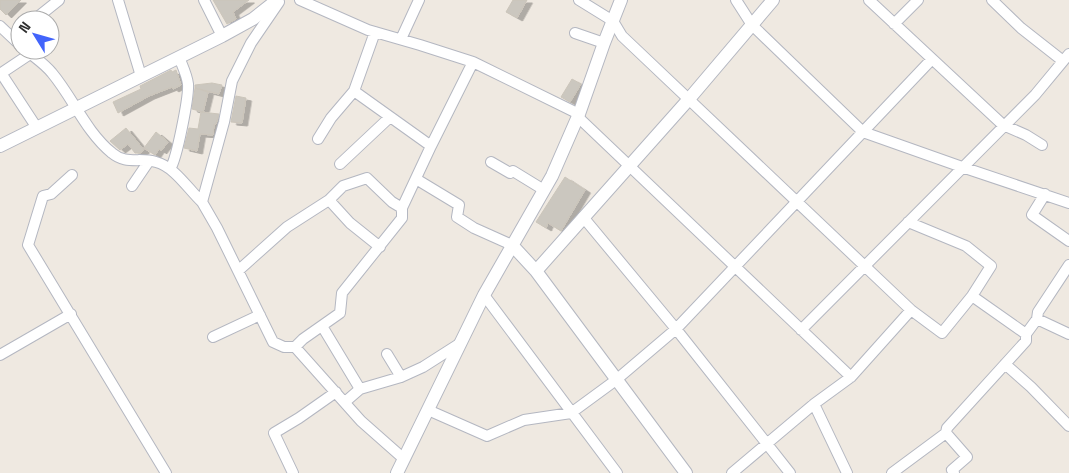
<svg xmlns="http://www.w3.org/2000/svg" width="1069" height="473" viewBox="0 0 1069 473" font-family="'Space Grotesk',sans-serif">
<defs>
<filter id="shadow"><feDropShadow dx="5.5" dy="3" stdDeviation="0" flood-color="#0004"/></filter>
</defs>
<rect width="100%" height="100%" fill="#efe9e1"/>
<path fill="#cbc7bf" stroke="#cbc5ba" filter="url(#shadow)" d="M 0,0 L 21,0 L 6,15 L 0,9 Z
M 213,0 L 249,0 L 233,12 L 236,19 L 227,24 Z
M 513,0 L 527,0 L 517,18 L 506,12 Z
M 171,70 L 172,72 L 176,70 L 181,85 L 173,89 L 172,87 L 149,96 L 118,113 L 113,102 L 141,89 L 140,86 Z
M 572,79 L 581,84 L 570,102 L 561,97 Z
M 212,83 L 222,85 L 219,94 L 195,88 L 195,85 Z
M 195,88 L 208,92 L 203,112 L 192,109 Z
M 236,96 L 246,98 L 242,123 L 231,122 Z
M 201,112 L 219,114 L 216,124 L 214,124 L 213,135 L 200,134 L 197,151 L 184,148 L 189,128 L 198,129 Z
M 126,128 L 144,150 L 140,153 L 135,153 L 128,144 L 120,150 L 110,141 Z
M 156,132 L 168,142 L 161,151 L 159,149 L 155,155 L 144,148 Z
M 565,177 L 585,190 L 561,231 L 548,223 L 546,228 L 536,222 Z"/>
<g fill="none" stroke-linecap="round" stroke-linejoin="round">
<g stroke="#b4b7c1" stroke-width="12">
<path id="minor" d="M 118,0 L 141,76
M 204,0 L 222,36
M 300,0 L 368,30 L 420,45 L 473,62 L 579,114
M 579,0 L 613,21 L 622,36 L 911,310 L 942,333 L 972,296 L 991,266 L 966,246 L 908,222
M 736,0 L 752,25 L 863,132 L 962,167 L 1069,203
M 869,0 L 1003,125 L 1026,135 L 1042,145
M 992,0 L 1021,28 L 1063,61
M 279,2 L 251,43 L 232,81 L 224,122 L 202,202 L 217,228 L 273,342 L 284,347 L 295,347 L 361,421 L 404,459
M 34,20 L 59,0
M 894,24 L 918,0
M 0,26 L 20,45
M 575,33 L 604,43
M 401,39 L 419,0
M 26,50 C 34,57 45,64 52,73 C 73,98 86,132 112,153 C 126,165 140,157 156,162 C 175,167 188,189 202,202
M 1,73 L 37,128
M 0,74 L 30,54
M 354,91 L 431,146
M 578,117 L 851,377
M 318,139 L 331,118 L 354,91 L 375,32
M 491,162 L 510,173 L 513,171 L 544,190
M 340,164 L 389,118
M 170,169 C 177,159 189,96 188,84 C 187,75 182,65 179,57
M 72,175 L 51,194 L 43,196 L 28,245 L 166,473
M 416,179 L 459,205 L 457,217 L 474,228 L 512,245
M 132,186 L 149,161
M 1045,194 L 1032,215 L 1069,241
M 329,200 L 350,223 L 380,247
M 583,217 L 676,329 L 790,473
M 239,270 L 287,227 L 329,200 L 343,186 L 367,178 L 392,202 L 402,208
M 484,295 L 617,473
M 972,296 L 1026,334
M 1037,319 L 1038,312 L 1069,265
M 322,326 L 360,389
M 801,330 L 1035,95 L 1069,54
M 213,337 L 260,315
M 295,347 L 303,339 L 340,313 L 342,293 L 402,218 L 402,208 L 431,146 L 473,62
M 387,354 L 401,377
M 0,355 L 71,314
M 1005,364 L 1031,387 L 1069,426
M 345,402 L 360,389 L 401,377 L 423,367 L 459,344
M 814,404 L 847,473
M 428,410 L 487,436 L 524,420 L 571,413 L 616,380 L 676,329 L 932,59
M 946,433 L 967,457 L 952,470 L 954,473
M 293,473 L 274,433 L 299,418 L 336,392
M 732,473 L 814,404 L 851,377 L 911,310
M 892,473 L 946,433 L 947,428 L 1026,341 L 1026,334 L 1037,319 L 1069,334"/>
</g>
<g stroke="#b4b7c1" stroke-width="14">
<path id="tertiary" d="M 0,146 L 222,36 L 253,19 L 277,0
M 512,245 L 536,271 L 686,473
M 536,271 L 689,99 L 773,0
M 397,473 L 484,295 L 552,176 L 579,114 L 604,43 L 621,0"/>
</g>
<use href="#minor" stroke="#fff" stroke-width="10"/>
<use href="#tertiary" stroke="#fff" stroke-width="12"/>
</g>
<g transform="translate(35 35) rotate(307)"><circle r="24" fill="#ffffff" stroke="#ababab"/>
<path d="M0-4L9 19L0 12L-9 19Z" fill="#4264fb"/>
<text y="-8" font-size="14" font-weight="bold" text-anchor="middle" fill="#2e2e2e">N</text>
</g>
</svg>
